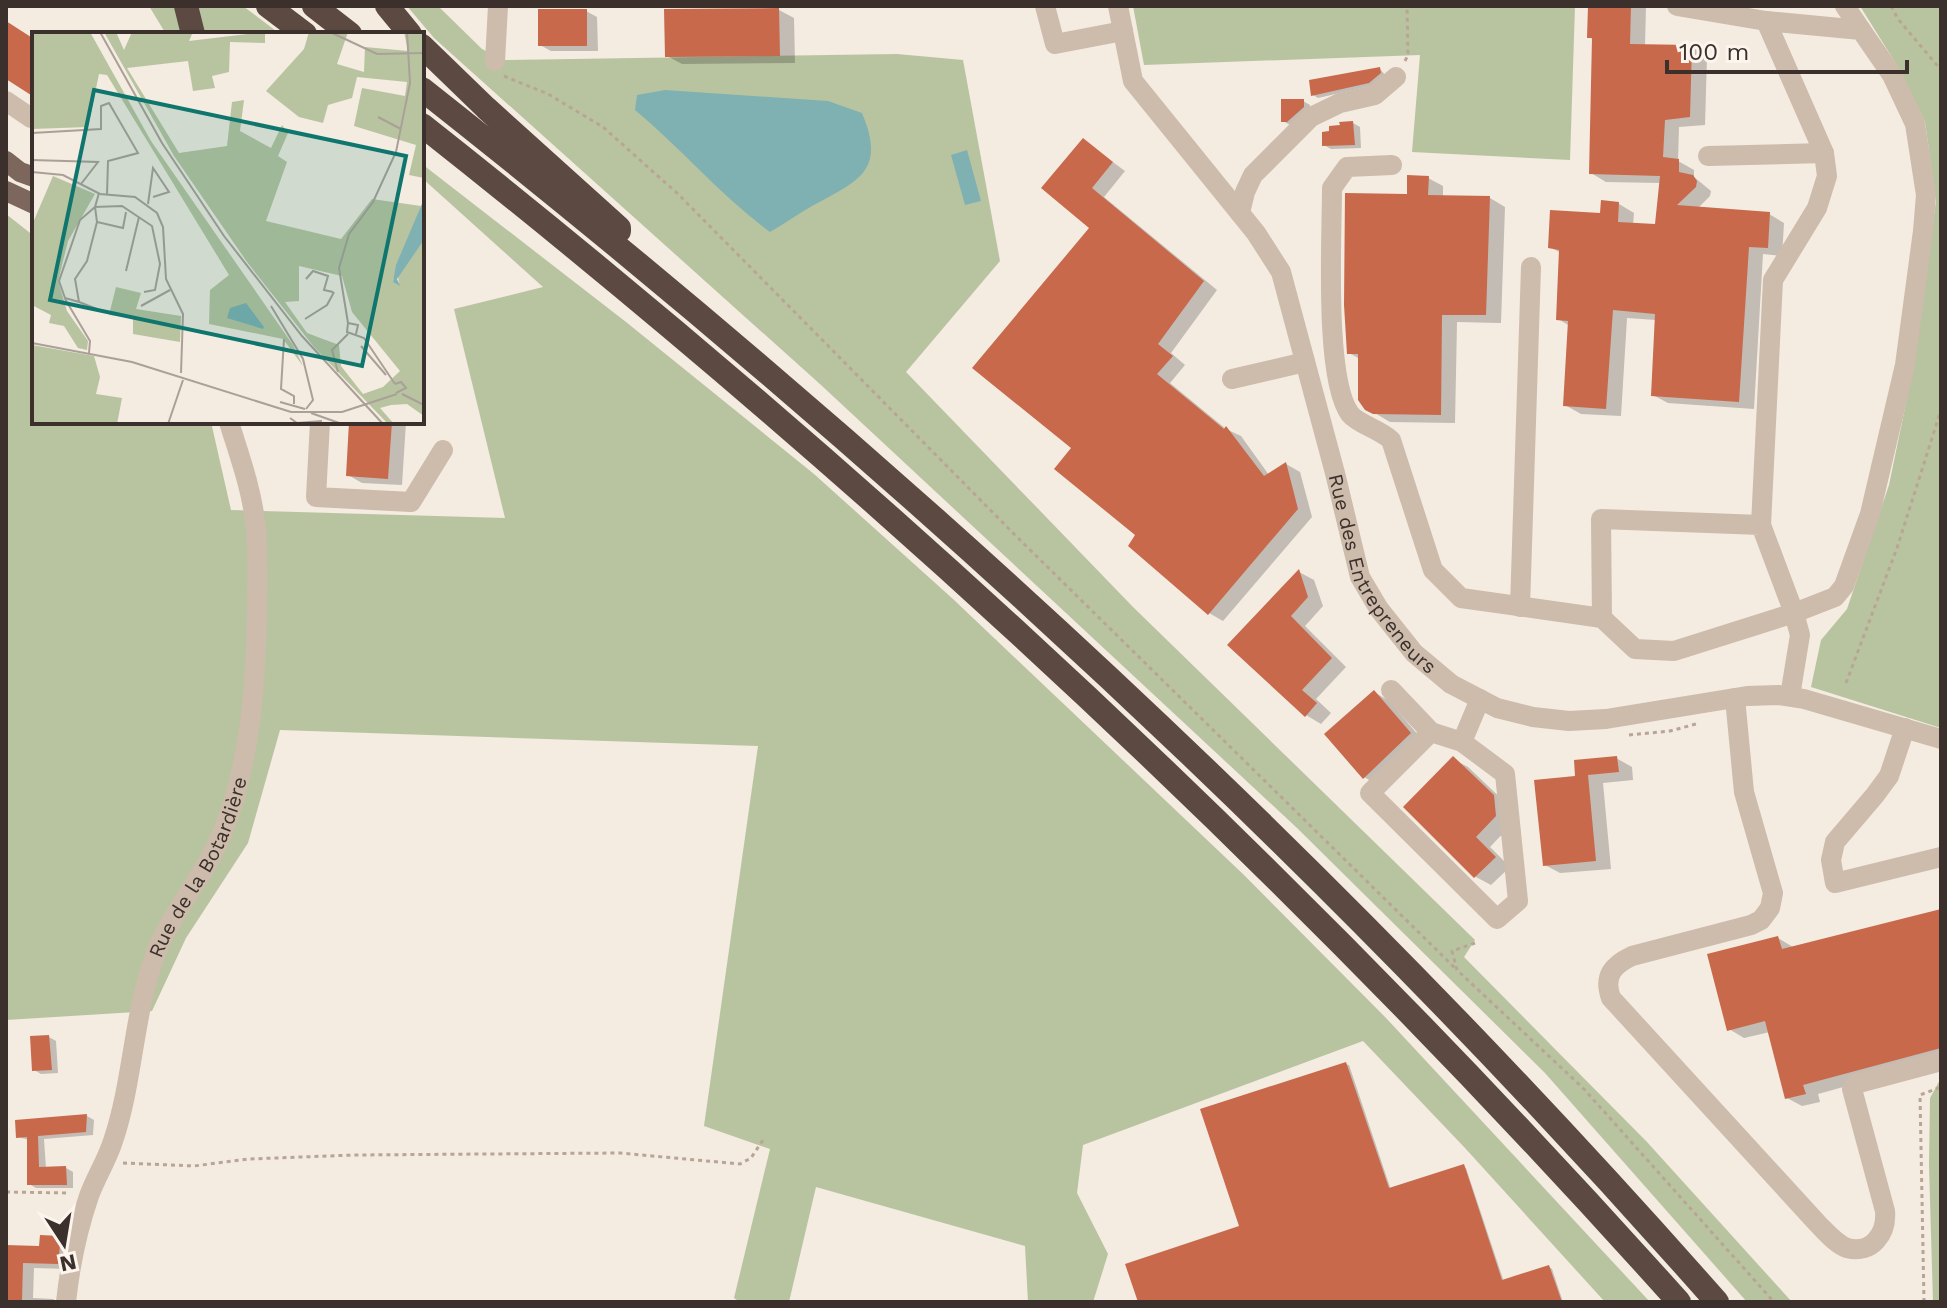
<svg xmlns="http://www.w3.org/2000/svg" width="1947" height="1308" viewBox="0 0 1947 1308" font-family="'Work Sans',sans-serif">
<rect width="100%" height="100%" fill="#f4ebe1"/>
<path fill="#b8c4a0" d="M 149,6 L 243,6 L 280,34 L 166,34 Z
M 407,6 L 438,6 L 482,49 L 504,60 L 897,54 L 963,60 L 1000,261 L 906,372 L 1133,607 L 1475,940 L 1464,957 L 1647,1142 L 1792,1302 L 1747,1302 L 1545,1073 L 1297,828 L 821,385 L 434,38 Z
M 1133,6 L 1575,6 L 1570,160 L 1412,152 L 1420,55 L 1144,65 Z
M 1860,6 L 1941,6 L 1941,728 L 1811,687 L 1821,640 L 1847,609 L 1889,485 L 1912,374 L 1936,201 L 1925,122 L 1898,67 Z
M 422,164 L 626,322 L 814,474 L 953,599 L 1244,875 L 1386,1018 L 1650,1302 L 1605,1302 L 1465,1148 L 1363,1041 L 1083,1145 L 1077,1193 L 1108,1254 L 1093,1302 L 1028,1302 L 1025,1246 L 816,1187 L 789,1302 L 740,1302 L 734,1298 L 770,1149 L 704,1126 L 758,746 L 280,730 L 248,843 L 186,938 L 152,1011 L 6,1020 L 6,214 L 34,236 L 34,422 L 211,422 L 231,510 L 505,518 L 454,309 L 543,287 L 422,178 Z
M 1941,1078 L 1941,1302 L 1933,1302 L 1929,1165 L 1930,1098 Z"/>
<path fill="#7fb0b2" d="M 665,90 L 828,101 L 862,113 C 887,172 857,181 812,206 C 798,214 784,224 770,232 C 721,196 682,149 635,110 L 637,95 Z
M 967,150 L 981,201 L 965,205 L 951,155 Z"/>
<path fill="#0003" d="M 1590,6 L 1646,6 L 1645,46 L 1692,47 L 1707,56 L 1705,125 L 1679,127 L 1678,161 L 1694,170 L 1694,177 L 1711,191 L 1710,196 L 1697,209 L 1769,214 L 1784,223 L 1782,256 L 1763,254 L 1754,409 L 1668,403 L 1653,395 L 1656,320 L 1627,318 L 1621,416 L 1581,414 L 1565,405 L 1570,326 L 1558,319 L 1561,253 L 1550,247 L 1619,204 L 1634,213 L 1633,225 L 1657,226 L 1661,183 L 1606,182 L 1591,173 L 1594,40 L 1589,37 Z
M 779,10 L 794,18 L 795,63 L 682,64 L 667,56 Z
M 586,11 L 597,17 L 598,51 L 551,51 L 540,45 Z
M 1380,69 L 1386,76 L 1375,85 L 1318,98 L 1313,95 Z
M 1303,101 L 1310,105 L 1310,111 L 1290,125 L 1283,121 Z
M 1353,123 L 1360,127 L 1361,148 L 1331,149 L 1324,145 Z
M 1084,141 L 1125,171 L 1104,197 L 1217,290 L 1171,353 L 1185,365 L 1170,383 L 1226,429 L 1241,436 L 1269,475 L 1286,464 L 1300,472 L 1312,517 L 1223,621 L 1209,613 L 1137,535 L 1074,448 L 1091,228 Z
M 1428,178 L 1443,186 L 1443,197 L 1490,198 L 1505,207 L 1501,323 L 1457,322 L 1455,423 L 1390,422 L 1363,406 L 1360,359 L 1349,353 L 1409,196 Z
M 351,422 L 406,422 L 402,485 L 362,483 L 348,475 Z
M 1299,572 L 1314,580 L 1323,606 L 1305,626 L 1346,667 L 1316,699 L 1331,713 L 1321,724 L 1306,715 L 1230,645 Z
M 1374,692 L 1389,701 L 1425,743 L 1380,786 L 1364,777 Z
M 1616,758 L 1632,767 L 1633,780 L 1603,783 L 1611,869 L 1560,873 L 1545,865 L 1578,778 Z
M 1453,759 L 1468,767 L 1509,806 L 1511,825 L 1490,847 L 1510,867 L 1491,885 L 1476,877 L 1406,807 Z
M 1941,911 L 1941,1060 L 1818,1094 L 1820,1102 L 1802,1106 L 1787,1098 L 1770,1032 L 1744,1038 L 1729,1029 L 1778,938 L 1793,947 Z
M 49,1037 L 56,1041 L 58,1073 L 41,1074 L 34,1070 Z
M 1345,1064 L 1349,1065 L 1391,1190 L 1463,1166 L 1466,1168 L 1504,1282 L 1549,1267 L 1552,1269 L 1563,1302 L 1140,1302 L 1241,1228 Z
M 87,1116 L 94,1120 L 93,1135 L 44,1139 L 46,1169 L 66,1168 L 73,1172 L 73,1188 L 36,1188 L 29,1184 L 29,1140 L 18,1137 Z
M 61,1238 L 72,1245 L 69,1269 L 34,1268 L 33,1298 L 53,1299 L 58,1302 L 6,1302 L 6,1247 L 41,1248 Z"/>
<path fill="#c8694b" d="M 1588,6 L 1631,6 L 1630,44 L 1692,45 L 1690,117 L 1665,120 L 1663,157 L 1679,159 L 1679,172 L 1693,175 L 1697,181 L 1696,187 L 1677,205 L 1770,212 L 1768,248 L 1749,247 L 1739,402 L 1651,396 L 1655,314 L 1613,310 L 1606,409 L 1563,406 L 1568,321 L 1556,320 L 1559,250 L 1548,248 L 1550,210 L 1600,213 L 1601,200 L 1619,202 L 1618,222 L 1655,224 L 1660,176 L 1589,174 L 1592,38 L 1587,38 Z
M 779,8 L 780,56 L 665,57 L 664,9 Z
M 538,9 L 587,9 L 587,46 L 538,46 Z
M 6,21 L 34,39 L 34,97 L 6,79 Z
M 1380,67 L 1381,73 L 1369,83 L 1311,96 L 1309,80 Z
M 1281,99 L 1304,99 L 1304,107 L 1287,122 L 1281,122 Z
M 1353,121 L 1355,145 L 1322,146 L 1322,132 L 1329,131 L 1329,126 L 1340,125 L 1339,122 Z
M 1083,138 L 1113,162 L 1092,188 L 1204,281 L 1158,344 L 1173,356 L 1157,374 L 1224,429 L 1226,426 L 1264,476 L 1286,462 L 1298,509 L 1208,615 L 1128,546 L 1135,535 L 1054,469 L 1071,448 L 972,368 L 1089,228 L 1041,188 Z
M 1407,175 L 1429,176 L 1428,195 L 1490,196 L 1486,315 L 1442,315 L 1441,415 L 1373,414 L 1365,410 L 1358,400 L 1358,354 L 1347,354 L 1344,305 L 1345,193 L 1407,194 Z
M 349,422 L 392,422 L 388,479 L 346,476 Z
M 1299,569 L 1308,597 L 1291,616 L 1332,658 L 1302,690 L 1317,703 L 1305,717 L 1227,645 Z
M 1374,690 L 1411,733 L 1363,779 L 1324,734 Z
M 1453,756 L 1494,795 L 1496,816 L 1476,837 L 1496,857 L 1474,878 L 1403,807 Z
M 1617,756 L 1619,772 L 1588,775 L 1596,861 L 1543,866 L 1534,780 L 1575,776 L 1574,760 Z
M 1941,909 L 1941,1048 L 1803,1085 L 1806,1094 L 1785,1099 L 1765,1021 L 1727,1031 L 1707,954 L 1778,936 L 1782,949 Z
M 49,1035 L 52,1070 L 32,1071 L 30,1036 Z
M 1346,1062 L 1389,1188 L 1464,1164 L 1502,1280 L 1549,1265 L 1562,1302 L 1138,1302 L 1125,1264 L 1239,1226 L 1200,1109 Z
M 87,1114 L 86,1132 L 38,1136 L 39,1167 L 66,1166 L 67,1185 L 27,1185 L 27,1137 L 16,1138 L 15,1120 Z
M 40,1235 L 61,1236 L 58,1264 L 23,1263 L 22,1302 L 6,1302 L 6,1245 L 39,1246 Z"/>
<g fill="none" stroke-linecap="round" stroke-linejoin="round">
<path stroke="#b9a596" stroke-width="3" stroke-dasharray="4 4" stroke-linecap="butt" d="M 1891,6 L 1898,19 L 1941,70
M 1405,61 L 1408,55 L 1407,6
M 504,76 L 548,94 L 603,127 L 678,194 L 1016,536 L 1457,970
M 1846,683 L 1897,548 L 1941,410
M 1629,735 L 1670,731 L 1696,724
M 1475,943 L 1452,951 L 1457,970 L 1584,1089 L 1774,1302
M 123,1163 L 194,1166 L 249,1159 L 354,1155 L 620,1153 L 740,1164 L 751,1158 L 763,1140
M 6,1192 L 70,1193
M 1924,1302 L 1920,1095 L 1941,1087"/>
<g stroke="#cdbbac" stroke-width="20">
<path d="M 1045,6 L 1055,44 L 1123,31"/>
<path id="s1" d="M 1118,6 L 1133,81 L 1256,233 L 1281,272 L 1335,473 L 1360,577 L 1379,609 L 1414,653 L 1451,684 L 1497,708 L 1533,717 L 1569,721 L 1606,719 L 1747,696 L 1779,695 L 1804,699 L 1941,739"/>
<path d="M 1677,6 L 1766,21 L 1824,153 L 1827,176 L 1817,208 L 1773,280 L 1761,525"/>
<path d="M 1845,6 L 1861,30"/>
<path d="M 495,61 L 498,6"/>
<path d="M 6,101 L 31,118"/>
<path d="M 1708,156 L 1824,153"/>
<path d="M 1392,165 L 1347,167 L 1332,188 C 1332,236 1324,379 1350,414 C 1358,424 1379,429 1391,440 L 1433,570 L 1461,598 L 1602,618 L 1635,649 L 1674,651 L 1794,613 L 1800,635 L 1790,696"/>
<path d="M 1240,213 L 1245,192 L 1253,175 L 1311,117 L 1340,103 L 1375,95 L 1396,77"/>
<path d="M 1232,379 L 1305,362"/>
<path d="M 320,422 L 316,497 L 411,502 L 443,450"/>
<path d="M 1520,607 L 1531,267"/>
<path d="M 1602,618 L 1601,519 L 1761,525 L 1794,613 L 1835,597 L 1844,586 L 1870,514 L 1905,365 L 1923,231 L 1926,195 L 1915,124 L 1892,75 L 1861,30 L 1766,21"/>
<path d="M 1391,690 L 1431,732"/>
<path d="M 1735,698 L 1744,792 L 1773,893 L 1770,908 L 1761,920 L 1751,925 L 1632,956 C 1613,965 1603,976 1611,998 L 1818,1224 C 1826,1232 1836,1244 1847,1248 C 1872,1255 1887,1233 1885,1211 L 1852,1089 L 1855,1084 L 1941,1061"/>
<path d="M 1905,728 L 1889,776 L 1875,795 L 1835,842 L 1831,860 L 1835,883 L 1941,857"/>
<path d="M 1462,742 L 1431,732 L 1370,793 L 1497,919 L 1518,901 L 1505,774 L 1462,742 L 1480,699"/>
<path id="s2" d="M 66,1302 C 70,1265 77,1231 89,1196 C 96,1177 107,1160 113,1141 C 133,1082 133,1018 154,958 C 170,913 205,877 223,831 C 250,763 255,691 257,618 C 257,586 259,553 255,521 C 251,487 239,455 229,422"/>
</g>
<path stroke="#7d675c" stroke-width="20" d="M 6,161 L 20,172 L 34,177
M 6,191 L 34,204"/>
<path stroke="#5c4a42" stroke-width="24" d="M 186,6 L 193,34
M 268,6 L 305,34
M 314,6 L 350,34
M 387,6 L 410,34
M 422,46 L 486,108 L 619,228 L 619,231
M 422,89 C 887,456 1325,857 1717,1302
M 422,125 C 874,482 1295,873 1679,1302"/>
</g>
<g text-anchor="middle" stroke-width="7" stroke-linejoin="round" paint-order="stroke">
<g font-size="20" fill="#3b302b" stroke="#fbf5ee">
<text dy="7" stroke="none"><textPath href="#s1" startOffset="640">Rue des Entrepreneurs</textPath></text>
<text dy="7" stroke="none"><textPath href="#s2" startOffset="458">Rue de la Botardière</textPath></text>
</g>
</g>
<g transform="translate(32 32)">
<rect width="392" height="392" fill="#f4ebe1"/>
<path d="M 0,0 L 58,0 L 119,109 L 261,313 L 271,334 L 251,307 L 177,292 L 178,258 L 197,243 L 75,43 L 67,42 L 56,95 L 0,97 ZM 72,0 L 84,0 L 92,18 L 100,0 L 161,0 L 157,9 L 233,0 L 233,11 L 198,10 L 197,40 L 180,44 L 183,56 L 161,59 L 156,29 L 95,36 L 147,121 L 195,114 L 200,70 L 212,68 L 208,99 L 239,116 L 250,93 L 256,101 L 246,124 L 255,130 L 234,189 L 309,207 L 340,167 L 389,174 L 361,249 L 367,253 L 366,244 L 392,208 L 392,384 L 375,372 L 359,373 L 348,376 L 362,392 L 356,392 L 282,315 L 215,230 L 142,124 ZM 267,234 L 310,244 L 320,280 L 368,339 L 351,355 L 331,362 L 309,334 L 307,313 L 275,301 L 253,270 L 267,269 ZM 277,0 L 316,0 L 305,32 L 332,40 L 333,15 L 376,19 L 372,0 L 392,0 L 392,146 L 377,143 L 384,113 L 322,94 L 330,56 L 373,64 L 375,50 L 325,45 L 320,66 L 296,73 L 291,91 L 267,85 L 234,59 L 272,17 ZM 21,144 L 63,162 L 36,209 L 26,249 L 35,279 L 56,309 L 55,318 L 46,316 L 32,294 L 17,291 L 19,283 L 0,273 L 0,193 ZM 84,255 L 109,261 L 104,277 L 149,284 L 148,310 L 101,302 L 101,286 L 77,283 ZM 0,313 L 62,324 L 68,345 L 64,362 L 90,366 L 85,392 L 0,392 Z" fill="#b8c4a0" fill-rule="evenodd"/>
<path d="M 392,167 L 392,208 L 365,247 L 368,254 L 361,250 L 364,233 ZM 214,271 L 232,295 L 231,297 L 195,286 L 198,276 Z" fill="#7fb0b2"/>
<path fill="none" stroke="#aaa098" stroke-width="2" d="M 68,0 L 130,111 L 192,204 L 270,304 L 351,392M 298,0 L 345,22 L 392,21M 346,85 L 369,97M 0,101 L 69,97 L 69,74 L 77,71 L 106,121 L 76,129 L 75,163M 0,128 L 66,130 L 49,152M 0,140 L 31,143 L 68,162 L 103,165 L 125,181 L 131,195 L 134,247 L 151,282 L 149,341M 67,161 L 63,175 L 90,174 L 120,194 L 128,232 L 123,258 L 112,260M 116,172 L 121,136 L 137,160 L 121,165M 94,239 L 107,185M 274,247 L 281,239 L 296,244 L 292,258 L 301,260M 33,267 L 58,309 L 57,321M 47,270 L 33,266 L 27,249 L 48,188 L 63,175 L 65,190 L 91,196 L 94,180M 109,274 L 138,258M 239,274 L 271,327 L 281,368 L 274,377M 65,277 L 47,270 L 43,247 L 55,229 L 65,190M 273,287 L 295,273 L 302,260M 316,291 L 307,236 L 317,202 L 341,170 L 364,120 L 378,51 L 375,0M 324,302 L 326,293 L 316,291 L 315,300 L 332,306 L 363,352M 252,307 L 249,357 L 262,364 L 262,372M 0,311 L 100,330 L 259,380 L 310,380 L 365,362M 329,314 L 354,343M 306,340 L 300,318 L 316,302M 363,352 L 369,350 L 374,356 L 364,361M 370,362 L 392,373M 248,370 L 273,377M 279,381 L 310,392M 258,386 L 265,391 L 290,389M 136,392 L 151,348"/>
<path fill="#0f766e" fill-opacity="0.15" stroke="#0f766e" stroke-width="4" d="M 62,58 L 374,124 L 330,334 L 18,268 Z"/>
<rect width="392" height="392" fill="none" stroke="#3b302b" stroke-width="4"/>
</g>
<rect width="1947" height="1308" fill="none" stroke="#3b302b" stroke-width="16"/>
<g transform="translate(64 1244) rotate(168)" stroke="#fbf5ee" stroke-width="6" paint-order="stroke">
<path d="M0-6L14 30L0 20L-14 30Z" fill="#3b302b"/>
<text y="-12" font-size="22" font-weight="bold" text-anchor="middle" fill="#3b302b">N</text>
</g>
<path d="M1667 60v12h240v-12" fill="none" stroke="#3b302b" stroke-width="4"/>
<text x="1679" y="60" font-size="24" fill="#3b302b" stroke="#fbf5ee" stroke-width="6" paint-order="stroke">100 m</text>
</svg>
